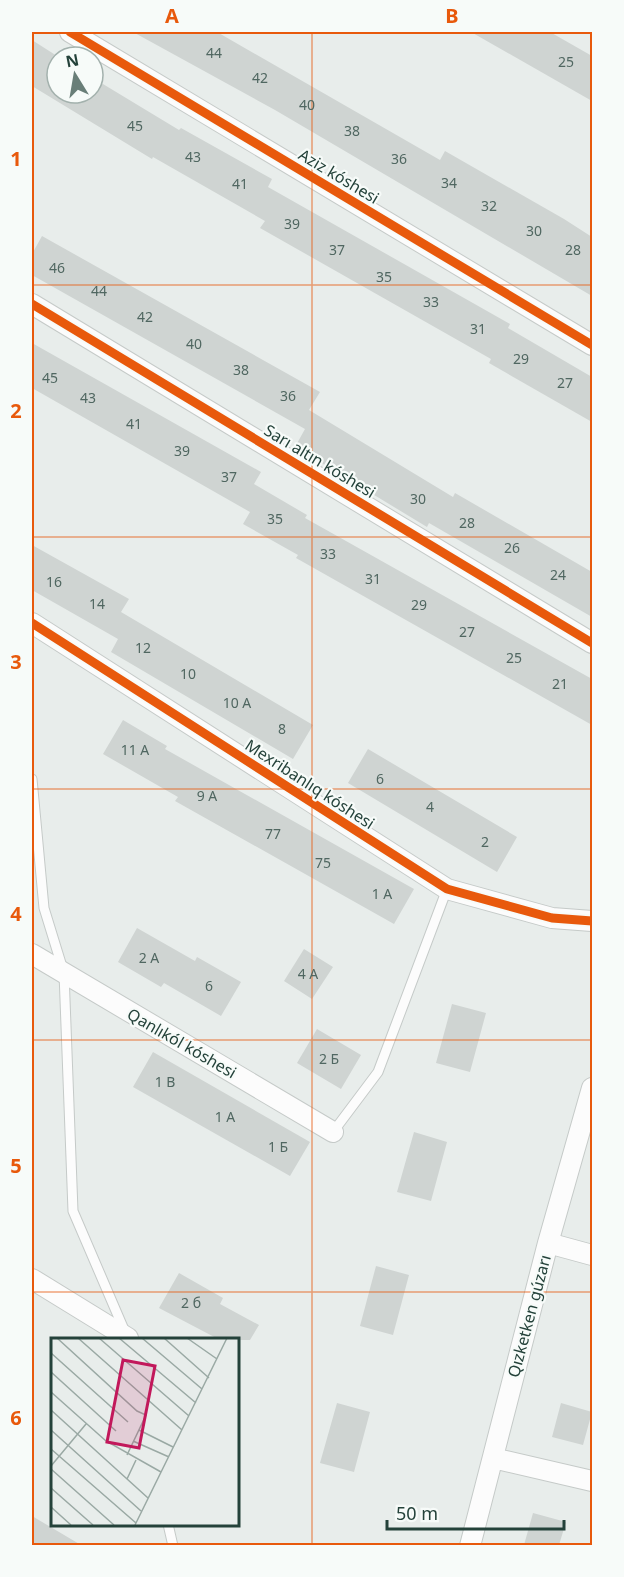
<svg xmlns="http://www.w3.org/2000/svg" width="624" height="1577" viewBox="0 0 624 1577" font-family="'Noto Sans',sans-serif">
<rect width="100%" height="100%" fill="#e8edeb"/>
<path fill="#cfd4d2" d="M 133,32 L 217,32 L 440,160 L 445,151 L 564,219 L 592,237 L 592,296 L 275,110 Z
M 471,32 L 550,32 L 592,56 L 592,101 Z
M 32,40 L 57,56 L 57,93 L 93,93 L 93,78 L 179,130 L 181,128 L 272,179 L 268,187 L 510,324 L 508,328 L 592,377 L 592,422 L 489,363 L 491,359 L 260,228 L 265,221 L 153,157 L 152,159 L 32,86 Z
M 42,236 L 320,392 L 309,410 L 453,497 L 455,493 L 592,572 L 592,617 L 429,523 L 427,527 L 295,447 L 305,429 L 32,275 L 32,254 Z
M 32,343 L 261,472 L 254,484 L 307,515 L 305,518 L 592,679 L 592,725 L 296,558 L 298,555 L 243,524 L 250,512 L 32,388 Z
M 32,545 L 129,599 L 121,612 L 313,725 L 293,759 L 111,652 L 118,639 L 32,590 Z
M 123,720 L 167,746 L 165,749 L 414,889 L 394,924 L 175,801 L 178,797 L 103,754 Z
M 368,749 L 517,837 L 497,872 L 348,783 Z
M 137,928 L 195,961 L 197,957 L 241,982 L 221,1016 L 164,983 L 161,987 L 118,962 Z
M 304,949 L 333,967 L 312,999 L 284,981 Z
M 452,1004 L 486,1013 L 470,1072 L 436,1063 Z
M 317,1029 L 361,1055 L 341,1089 L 297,1063 Z
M 153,1052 L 310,1142 L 290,1176 L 133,1087 Z
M 414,1132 L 447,1142 L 431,1201 L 397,1192 Z
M 376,1266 L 409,1275 L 393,1335 L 360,1326 Z
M 179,1273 L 223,1298 L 220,1304 L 259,1325 L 250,1340 L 220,1340 L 159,1308 Z
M 337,1403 L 370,1412 L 354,1472 L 320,1463 Z
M 561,1403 L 592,1412 L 583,1445 L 552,1437 Z
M 533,1513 L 566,1522 L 559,1545 L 524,1545 Z
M 32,1516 L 81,1545 L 32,1545 Z"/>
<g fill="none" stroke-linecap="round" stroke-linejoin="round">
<g stroke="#c5cac8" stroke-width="11">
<path id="service" d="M 32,779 L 44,908 L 64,973 L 73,1211 L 125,1332
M 333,1132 L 378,1072 L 447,889
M 168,1524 L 173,1546"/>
</g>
<g stroke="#c5cac8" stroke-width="22">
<path id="minor" d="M 70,32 L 592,345
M 32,304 L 592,643
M 32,623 L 447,889 L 552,918 L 592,921
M 32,954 L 333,1132
M 548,1243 L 592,1255
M 32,1279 L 128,1338
M 493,1458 L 592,1481
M 470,1546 L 548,1243 L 592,1088"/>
</g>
<use href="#service" stroke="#fcfcfc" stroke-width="9"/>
<use href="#minor" stroke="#fcfcfc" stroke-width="20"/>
<g stroke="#f7fbf9" stroke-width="13">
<path id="cycleway" d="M 70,32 L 592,345
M 32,304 L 592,643
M 32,623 L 447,889 L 552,918 L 592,921"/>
</g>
<use href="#cycleway" stroke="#e8590c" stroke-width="9"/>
</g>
<path fill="none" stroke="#e8590c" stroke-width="1.5" stroke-opacity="0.55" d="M 312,32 L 312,1546M 32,285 L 592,285M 32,537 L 592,537M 32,789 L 592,789M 32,1040 L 592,1040M 32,1292 L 592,1292"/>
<g text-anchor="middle" stroke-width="4.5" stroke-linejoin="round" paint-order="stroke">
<g font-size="14" fill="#506761">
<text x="214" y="58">44</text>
<text x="566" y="67">25</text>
<text x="260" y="83">42</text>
<text x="307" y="110">40</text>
<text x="135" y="131">45</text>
<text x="352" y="136">38</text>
<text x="193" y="162">43</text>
<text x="399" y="164">36</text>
<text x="449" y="188">34</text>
<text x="240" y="189">41</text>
<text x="489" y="211">32</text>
<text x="292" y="229">39</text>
<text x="534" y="236">30</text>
<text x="337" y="255">37</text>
<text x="573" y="255">28</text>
<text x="57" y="273">46</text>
<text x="384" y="282">35</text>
<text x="99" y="296">44</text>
<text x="431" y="307">33</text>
<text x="145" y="322">42</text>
<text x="478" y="334">31</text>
<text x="194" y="349">40</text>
<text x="521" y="364">29</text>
<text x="241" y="375">38</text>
<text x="50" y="383">45</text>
<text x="565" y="388">27</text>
<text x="288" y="401">36</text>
<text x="88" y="403">43</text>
<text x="134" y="429">41</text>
<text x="182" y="456">39</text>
<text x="229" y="482">37</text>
<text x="418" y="504">30</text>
<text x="275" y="524">35</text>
<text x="467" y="528">28</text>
<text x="512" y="553">26</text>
<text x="328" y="559">33</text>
<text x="558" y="580">24</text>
<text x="373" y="584">31</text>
<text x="54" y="587">16</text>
<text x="97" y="609">14</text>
<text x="419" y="610">29</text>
<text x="467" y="637">27</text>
<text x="143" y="653">12</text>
<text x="514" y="663">25</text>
<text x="188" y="679">10</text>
<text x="560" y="689">21</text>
<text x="237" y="708">10 А</text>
<text x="282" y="734">8</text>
<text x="135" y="755">11 А</text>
<text x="380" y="784">6</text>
<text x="207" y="801">9 А</text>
<text x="430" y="812">4</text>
<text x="273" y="839">77</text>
<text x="485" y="847">2</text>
<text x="323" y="868">75</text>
<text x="382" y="899">1 А</text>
<text x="149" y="963">2 А</text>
<text x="308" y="979">4 А</text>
<text x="209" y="991">6</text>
<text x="329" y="1064">2 Б</text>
<text x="165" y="1087">1 В</text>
<text x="225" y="1122">1 А</text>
<text x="278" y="1152">1 Б</text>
<text x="191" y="1308">2 б</text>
</g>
<g font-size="16" fill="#24423a" stroke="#f7fbf9">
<text transform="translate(339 176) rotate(31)" y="6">Aziz kóshesi</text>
<text transform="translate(320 461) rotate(31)" y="6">Sarı altın kóshesi</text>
<text transform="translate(310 784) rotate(33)" y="6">Mexribanlıq kóshesi</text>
<text transform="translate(182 1043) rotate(30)" y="6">Qanlıkól kóshesi</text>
<text transform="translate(529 1316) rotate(-75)" y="6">Qızketken gúzarı</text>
</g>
</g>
<g transform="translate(51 1338)">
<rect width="188" height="188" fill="#e8edeb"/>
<path fill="none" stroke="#9aa9a4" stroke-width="1.5" d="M 6,0 L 86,73 L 95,77 L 76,117M 27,0 L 131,92M 48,0 L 138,78M 68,0 L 145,65M 91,0 L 151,51M 113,0 L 158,40M 136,0 L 166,21M 0,15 L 77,84M 0,34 L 65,93M 0,54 L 55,103 L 110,134M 0,72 L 97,160M 0,92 L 90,173M 88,92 L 122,109M 82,103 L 118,119M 0,111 L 85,185M 0,128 L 35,86M 0,131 L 63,187M 76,141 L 85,122M 0,150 L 42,187M 0,169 L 20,187M 84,187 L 176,0"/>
<path fill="#c2185b" fill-opacity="0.15" stroke="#c2185b" stroke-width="3" d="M 72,22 L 104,28 L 88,110 L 56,104 Z"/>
<rect width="188" height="188" fill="none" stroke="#24423a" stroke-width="3"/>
</g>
<rect width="624" height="1577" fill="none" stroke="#f7fbf9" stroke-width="66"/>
<g transform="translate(75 75) rotate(349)"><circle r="28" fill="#f7fbf9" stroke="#a3b1ad" stroke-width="1.5"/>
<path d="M0-4.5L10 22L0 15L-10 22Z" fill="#697e78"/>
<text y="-9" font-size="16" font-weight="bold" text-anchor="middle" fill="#24423a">N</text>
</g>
<path d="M387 1520v9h177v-9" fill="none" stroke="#24423a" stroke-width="3"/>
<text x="396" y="1520" font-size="18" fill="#24423a" stroke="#f7fbf9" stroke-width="4.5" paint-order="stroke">50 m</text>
<rect x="33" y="33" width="558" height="1511" fill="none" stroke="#e8590c" stroke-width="2"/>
<g font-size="20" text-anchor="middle" font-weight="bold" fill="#e8590c">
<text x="172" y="23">A</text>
<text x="452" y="23">B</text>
<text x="16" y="166">1</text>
<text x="16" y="418">2</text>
<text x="16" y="669">3</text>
<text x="16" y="921">4</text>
<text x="16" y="1173">5</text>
<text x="16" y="1425">6</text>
</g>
</svg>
